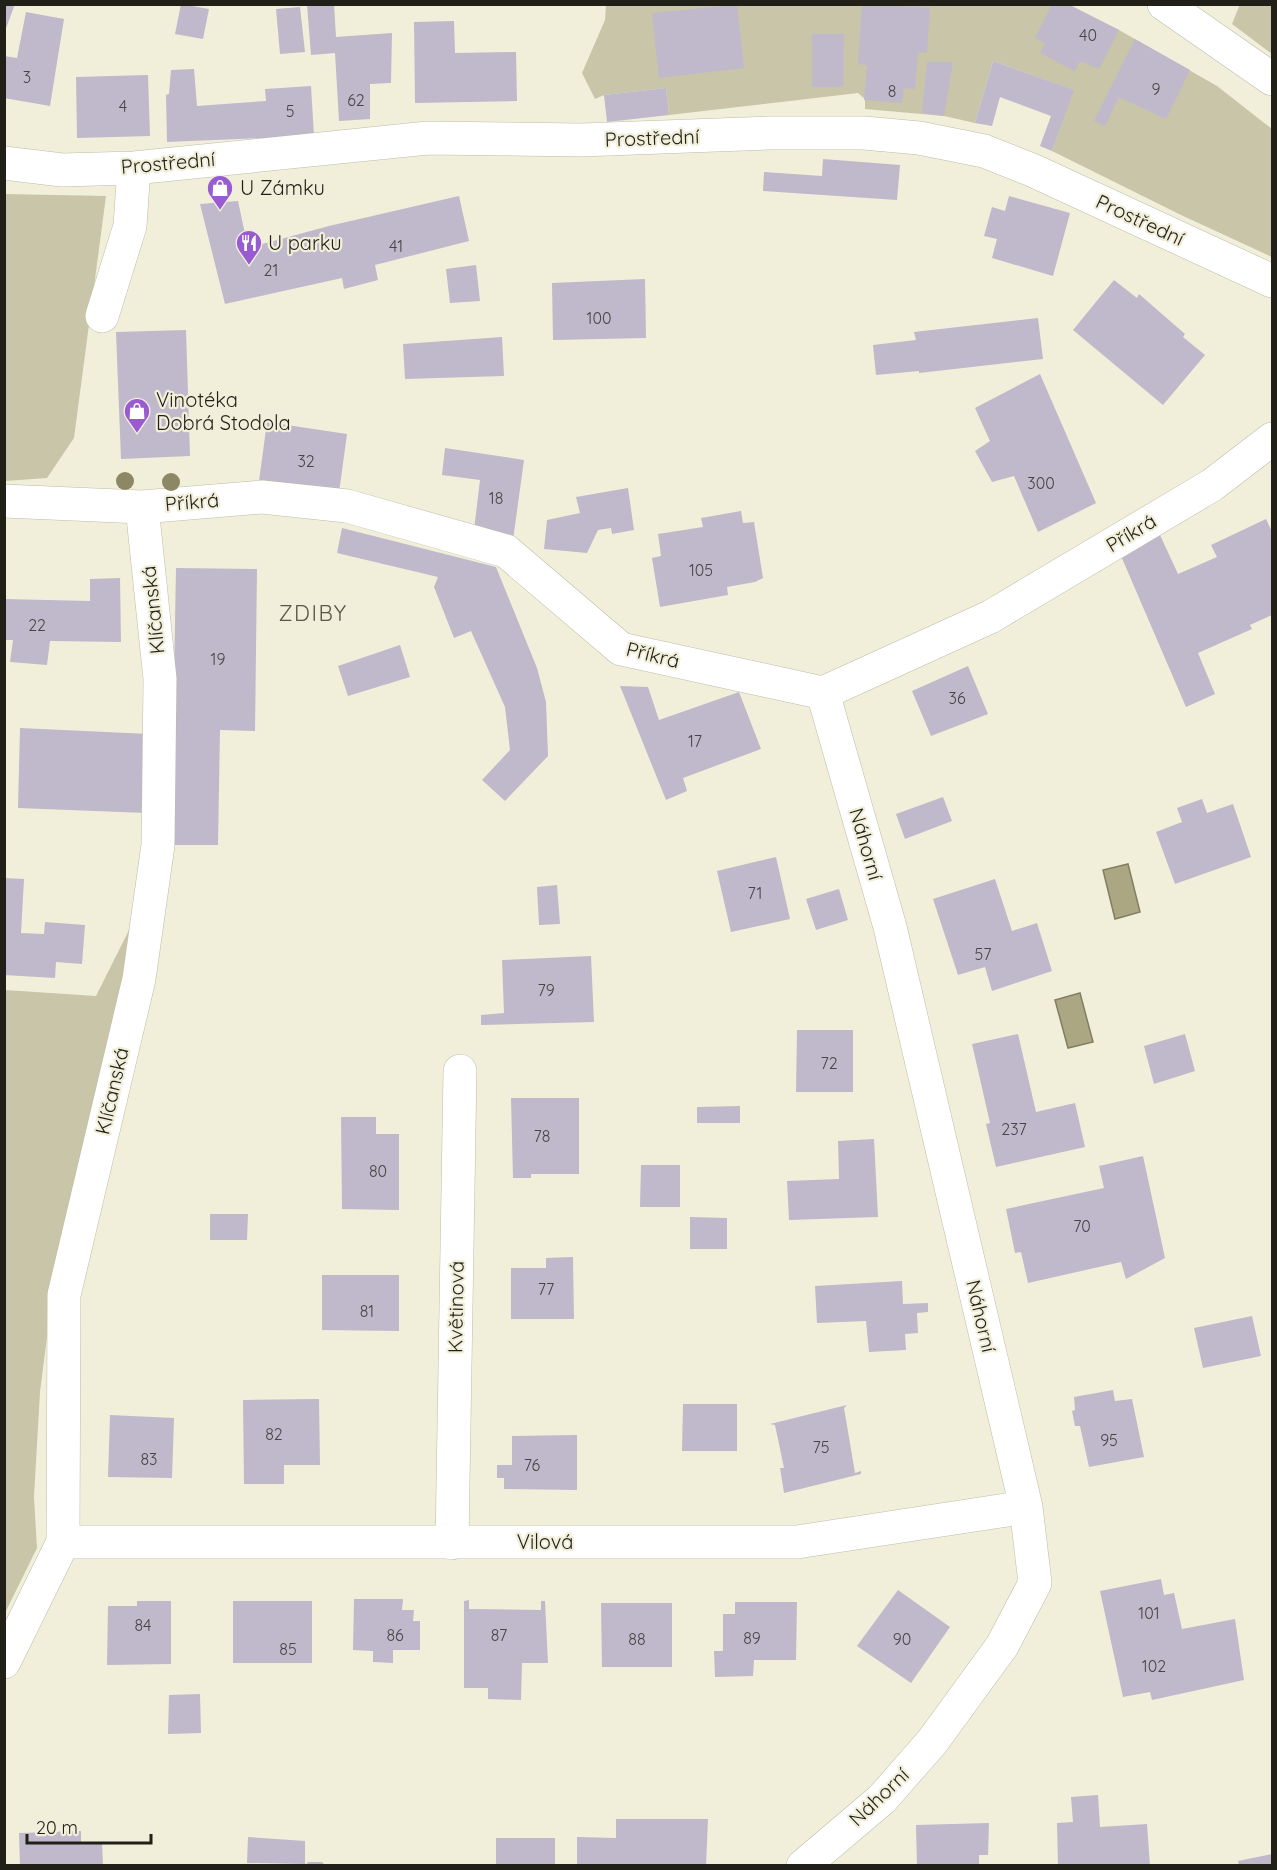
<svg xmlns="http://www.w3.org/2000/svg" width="1277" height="1870" viewBox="0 0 1277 1870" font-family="Quicksand,sans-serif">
<rect width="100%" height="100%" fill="#f1efda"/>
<path fill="#c8c5a9" d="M 1240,4 L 1272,5 L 1272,54 L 1232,24 Z
M 606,5 L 1068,5 L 1119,30 L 1217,86 L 1272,129 L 1272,257 L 1181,215 L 1052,151 L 1073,90 L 993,61 L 975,123 L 944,116 L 865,109 L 865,99 L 858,93 L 669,115 L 666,88 L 604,95 L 595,99 L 582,73 L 605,20 Z
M 5,194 L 106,196 L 74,438 L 47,478 L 5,481 Z
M 133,922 L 127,986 L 55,1274 L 40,1392 L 34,1497 L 37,1548 L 5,1613 L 5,990 L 96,996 Z"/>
<path fill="#aba782" stroke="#817e62" stroke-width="1.5" d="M 1128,864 L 1140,912 L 1115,919 L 1103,870 Z
M 1080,993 L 1093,1042 L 1068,1048 L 1055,1000 Z"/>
<path fill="#c0b8cb" d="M 4,4 L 15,4 L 5,31 L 4,31 Z
M 181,4 L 209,9 L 203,39 L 175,34 Z
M 307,4 L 334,4 L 336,37 L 392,33 L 391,83 L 370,84 L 370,119 L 339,121 L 335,53 L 311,55 Z
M 862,4 L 914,7 L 920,4 L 919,7 L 930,8 L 927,53 L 918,52 L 915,89 L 904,88 L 902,103 L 864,100 L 867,65 L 858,64 Z
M 1052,4 L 1068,4 L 1119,30 L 1099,69 L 1080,61 L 1075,71 L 1040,53 L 1045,43 L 1035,38 Z
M 737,5 L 744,68 L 659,78 L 652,13 Z
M 300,7 L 305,52 L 280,54 L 276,9 Z
M 26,12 L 64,19 L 50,106 L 4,98 L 4,56 L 17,58 Z
M 454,21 L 455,53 L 516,52 L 517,101 L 415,103 L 414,22 Z
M 812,34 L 844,34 L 843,87 L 812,87 Z
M 1135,39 L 1190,70 L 1166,119 L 1119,97 L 1105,126 L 1094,121 Z
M 993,61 L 1074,90 L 1052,151 L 1040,146 L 1051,116 L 1000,97 L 992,126 L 975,123 Z
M 927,62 L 953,62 L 944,116 L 922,113 Z
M 194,69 L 197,106 L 266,101 L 265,89 L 311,86 L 314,136 L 167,142 L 166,95 L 169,94 L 171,70 Z
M 148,75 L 150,136 L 77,138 L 76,77 Z
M 666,88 L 669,115 L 607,122 L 604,95 Z
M 823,159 L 900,165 L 897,200 L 763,191 L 764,172 L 822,176 Z
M 459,196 L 469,241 L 375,265 L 378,280 L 344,289 L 342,278 L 225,304 L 200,204 L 238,201 L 248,248 L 329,226 Z
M 1009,196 L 1070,213 L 1053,276 L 992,258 L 997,239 L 984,236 L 992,207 L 1005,211 Z
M 476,265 L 480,301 L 450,303 L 446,269 Z
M 645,279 L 646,338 L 553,340 L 552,283 Z
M 1114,280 L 1137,298 L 1139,294 L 1185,334 L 1183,337 L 1205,355 L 1163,405 L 1073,330 Z
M 1038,318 L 1043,359 L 919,373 L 919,371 L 876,375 L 873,345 L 916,340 L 914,332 Z
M 186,330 L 190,456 L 121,459 L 116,332 Z
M 502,337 L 504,376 L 405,379 L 403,344 Z
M 1040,374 L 1096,503 L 1038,532 L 1014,476 L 992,482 L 975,451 L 990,441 L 975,408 Z
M 267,422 L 347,434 L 339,493 L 259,481 Z
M 445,448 L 524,460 L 513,540 L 474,530 L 480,480 L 442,475 Z
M 628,488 L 634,530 L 612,534 L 611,528 L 598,530 L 587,553 L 544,549 L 547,520 L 580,513 L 576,497 Z
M 741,511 L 743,523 L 754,522 L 763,578 L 755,582 L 727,587 L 728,595 L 660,607 L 652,558 L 661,556 L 658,534 L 703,527 L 701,518 Z
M 1266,519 L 1272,532 L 1272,615 L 1250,625 L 1252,629 L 1198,653 L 1215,694 L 1186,707 L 1121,556 L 1160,535 L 1178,574 L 1217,557 L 1211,545 Z
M 342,528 L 496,567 L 537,668 L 546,702 L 548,756 L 505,801 L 482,780 L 510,750 L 505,707 L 471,631 L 454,638 L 434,587 L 438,577 L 337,553 Z
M 176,568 L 257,569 L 255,731 L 220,730 L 218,845 L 171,845 Z
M 120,578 L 121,642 L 50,641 L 47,665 L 10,662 L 13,640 L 4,640 L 4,599 L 90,601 L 90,579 Z
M 400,645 L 410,677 L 348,696 L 338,666 Z
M 968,666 L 988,714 L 931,736 L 912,691 Z
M 620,686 L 648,687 L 659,720 L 739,692 L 761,749 L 683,778 L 687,791 L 666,800 Z
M 20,728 L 149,734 L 146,813 L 18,808 Z
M 943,797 L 952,821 L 905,839 L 896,814 Z
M 1202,799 L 1207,813 L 1233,804 L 1251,857 L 1175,884 L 1156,832 L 1182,822 L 1177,808 Z
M 776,857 L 790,919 L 731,932 L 717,871 Z
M 4,878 L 24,879 L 21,933 L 44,934 L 45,922 L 85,925 L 82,964 L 56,962 L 55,978 L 4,975 Z
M 995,879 L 1012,931 L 1037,923 L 1052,971 L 992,991 L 985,967 L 958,975 L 933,899 Z
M 557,885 L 560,924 L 539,925 L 537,887 Z
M 839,889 L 848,920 L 816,930 L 806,899 Z
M 591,956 L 594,1022 L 481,1025 L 481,1015 L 504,1013 L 502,960 Z
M 797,1030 L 853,1030 L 853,1092 L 796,1092 Z
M 1018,1034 L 1036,1112 L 1075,1103 L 1085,1147 L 996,1167 L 986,1124 L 990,1123 L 972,1044 Z
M 1185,1034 L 1195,1071 L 1154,1084 L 1144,1046 Z
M 511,1098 L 579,1098 L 579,1174 L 531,1174 L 531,1178 L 513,1178 Z
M 740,1106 L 740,1123 L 697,1123 L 697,1107 Z
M 341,1117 L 376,1117 L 376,1134 L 399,1134 L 399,1210 L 342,1209 Z
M 874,1139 L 878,1217 L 789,1220 L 787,1181 L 839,1179 L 838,1141 Z
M 1143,1156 L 1165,1258 L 1126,1279 L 1121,1262 L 1028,1283 L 1021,1252 L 1015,1253 L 1006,1209 L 1104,1188 L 1099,1166 Z
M 641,1165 L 680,1165 L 680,1207 L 640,1207 Z
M 210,1214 L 248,1214 L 247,1240 L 210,1240 Z
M 690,1217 L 727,1218 L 727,1249 L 690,1249 Z
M 573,1257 L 574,1319 L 511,1319 L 511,1268 L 546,1268 L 546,1258 Z
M 322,1275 L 399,1275 L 399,1331 L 322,1330 Z
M 902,1281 L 903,1304 L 928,1303 L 928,1312 L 917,1313 L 918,1333 L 905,1334 L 906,1350 L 869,1352 L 866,1321 L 817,1323 L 815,1286 Z
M 1252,1316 L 1261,1356 L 1203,1368 L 1194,1328 Z
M 1113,1390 L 1115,1401 L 1132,1399 L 1144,1457 L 1089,1467 L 1080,1426 L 1075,1426 L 1072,1411 L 1075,1410 L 1074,1397 Z
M 319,1399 L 320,1465 L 284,1465 L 284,1484 L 244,1484 L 243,1400 Z
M 683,1404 L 737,1404 L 737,1451 L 682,1451 Z
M 847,1405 L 844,1408 L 852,1455 L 855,1473 L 861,1471 L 861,1474 L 784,1493 L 780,1468 L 784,1468 L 775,1425 L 770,1424 Z
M 110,1415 L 174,1418 L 172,1478 L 108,1477 Z
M 577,1435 L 577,1490 L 504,1489 L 504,1478 L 497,1478 L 497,1465 L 512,1465 L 512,1436 Z
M 1161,1579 L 1164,1595 L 1174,1593 L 1182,1629 L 1235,1619 L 1244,1680 L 1152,1700 L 1150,1692 L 1123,1697 L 1100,1591 Z
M 898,1590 L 950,1627 L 911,1683 L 857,1646 Z
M 354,1599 L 403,1599 L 402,1610 L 414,1610 L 413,1621 L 420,1621 L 420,1650 L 393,1650 L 393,1663 L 373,1662 L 373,1651 L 353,1650 Z
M 469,1600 L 469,1609 L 541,1610 L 541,1601 L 545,1601 L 548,1663 L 522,1663 L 521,1700 L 488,1699 L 488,1688 L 464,1688 L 464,1601 Z
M 137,1601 L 171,1601 L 171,1664 L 107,1665 L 108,1606 L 137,1606 Z
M 233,1601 L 312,1601 L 312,1663 L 233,1663 Z
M 735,1602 L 797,1602 L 796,1660 L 754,1660 L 753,1676 L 715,1677 L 714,1651 L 723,1651 L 723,1614 L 735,1614 Z
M 601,1603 L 672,1603 L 672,1667 L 602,1667 Z
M 200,1694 L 201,1733 L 168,1734 L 169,1695 Z
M 1098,1795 L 1100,1827 L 1147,1824 L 1150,1866 L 1058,1866 L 1057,1823 L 1073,1822 L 1071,1797 Z
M 616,1819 L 708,1819 L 706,1866 L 577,1866 L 577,1837 L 616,1838 Z
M 989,1823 L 988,1855 L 979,1855 L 979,1866 L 917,1866 L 916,1825 Z
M 81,1831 L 81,1843 L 102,1842 L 103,1866 L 20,1865 L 19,1833 Z
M 248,1837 L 305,1841 L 305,1864 L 247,1863 Z
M 496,1838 L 555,1838 L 555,1866 L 496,1866 Z
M 1272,1854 L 1272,1866 L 1239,1866 L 1238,1861 Z
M 308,1862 L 322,1862 L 326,1866 L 305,1866 Z"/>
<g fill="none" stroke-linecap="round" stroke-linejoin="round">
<g stroke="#bebca8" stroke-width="34">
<path id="street" d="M 4,163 L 62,170 L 134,168 L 428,138 L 581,140 L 769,133 L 864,133 L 919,138 L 984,151 L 1032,170 L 1272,281
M 102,316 L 130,226 L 134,168
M 4,501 L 142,507 L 262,497 L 347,506 L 506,551 L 621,649 L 823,693 L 990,617 L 1212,485 L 1272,439
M 63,1542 L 797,1542 L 1026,1507
M 452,1543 L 460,1071
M 4,1662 L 63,1542 L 64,1295 L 139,979 L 158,845 L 160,679 L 142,507
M 803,1866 L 882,1799 L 932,1742 L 1002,1646 L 1035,1583 L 1026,1507 L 890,927 L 823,693"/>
</g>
<g stroke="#bebca8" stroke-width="34">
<path id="secondary" d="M 1164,4 L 1272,79"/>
</g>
<use href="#street" stroke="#fff" stroke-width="33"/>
<use href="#secondary" stroke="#fff" stroke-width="33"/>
</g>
<g fill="#8c8863">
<circle cx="125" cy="481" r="9"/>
<circle cx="171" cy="482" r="9"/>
</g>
<defs>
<g id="shop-pin" transform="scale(1.35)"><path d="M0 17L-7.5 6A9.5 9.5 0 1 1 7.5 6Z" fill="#985bd2" stroke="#f1efda"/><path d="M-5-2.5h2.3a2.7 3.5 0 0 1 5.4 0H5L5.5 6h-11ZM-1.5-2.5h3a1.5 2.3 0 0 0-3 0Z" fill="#fff"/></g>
<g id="restaurant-pin" transform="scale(1.35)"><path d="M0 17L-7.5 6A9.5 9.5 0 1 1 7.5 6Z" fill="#985bd2" stroke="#f1efda"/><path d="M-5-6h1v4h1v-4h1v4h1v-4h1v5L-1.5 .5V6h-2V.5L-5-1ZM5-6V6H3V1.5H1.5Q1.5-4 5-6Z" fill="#fff"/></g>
</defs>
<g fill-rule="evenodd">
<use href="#shop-pin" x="220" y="188"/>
<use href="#restaurant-pin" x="249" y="243"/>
<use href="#shop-pin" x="137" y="411"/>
</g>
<g text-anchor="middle" stroke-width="4.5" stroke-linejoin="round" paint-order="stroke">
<g font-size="16" fill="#484545">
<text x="1088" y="41">40</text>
<text x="27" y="83">3</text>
<text x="1156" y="95">9</text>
<text x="892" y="97">8</text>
<text x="356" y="106">62</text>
<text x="123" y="112">4</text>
<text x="290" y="117">5</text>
<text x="396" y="252">41</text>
<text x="271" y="276">21</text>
<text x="599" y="324">100</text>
<text x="306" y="467">32</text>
<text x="1041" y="489">300</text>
<text x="496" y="504">18</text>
<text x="701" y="576">105</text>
<text x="37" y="631">22</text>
<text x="218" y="665">19</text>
<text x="957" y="704">36</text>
<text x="695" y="747">17</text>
<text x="755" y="899">71</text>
<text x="983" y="960">57</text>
<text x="546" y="996">79</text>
<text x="829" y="1069">72</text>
<text x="1014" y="1135">237</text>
<text x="542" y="1142">78</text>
<text x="378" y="1177">80</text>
<text x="1082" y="1232">70</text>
<text x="546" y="1295">77</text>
<text x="367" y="1317">81</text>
<text x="274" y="1440">82</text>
<text x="1109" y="1446">95</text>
<text x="821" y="1453">75</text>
<text x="149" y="1465">83</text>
<text x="532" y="1471">76</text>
<text x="1149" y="1619">101</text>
<text x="143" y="1631">84</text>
<text x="395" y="1641">86</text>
<text x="499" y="1641">87</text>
<text x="752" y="1644">89</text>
<text x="637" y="1645">88</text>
<text x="902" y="1645">90</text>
<text x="288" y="1655">85</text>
<text x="1154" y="1672">102</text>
</g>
<g font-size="20" fill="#201f18" stroke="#f1efda">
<text transform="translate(652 138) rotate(-2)" y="7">Prostřední</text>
<text transform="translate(168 163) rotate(-5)" y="7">Prostřední</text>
<text transform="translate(1140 220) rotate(25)" y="7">Prostřední</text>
<text transform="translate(192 502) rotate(-5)" y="7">Příkrá</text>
<text transform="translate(1131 533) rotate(-31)" y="7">Příkrá</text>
<text transform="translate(153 610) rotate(-96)" y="7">Klíčanská</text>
<text transform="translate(653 655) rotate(14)" y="7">Příkrá</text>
<text transform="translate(866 844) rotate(74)" y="7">Náhorní</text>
<text transform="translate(112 1091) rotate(-77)" y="7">Klíčanská</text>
<text transform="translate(456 1307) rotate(-89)" y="7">Květinová</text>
<text transform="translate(981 1316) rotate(77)" y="7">Náhorní</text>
<text x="545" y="1549">Vilová</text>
<text transform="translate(879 1797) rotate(-44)" y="7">Náhorní</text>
</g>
<g font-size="20" fill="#201f18" stroke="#f1efda" text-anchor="start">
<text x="240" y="195">U Zámku</text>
<text x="268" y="250">U parku</text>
<text x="156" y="407">Vinotéka<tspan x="156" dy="23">Dobrá Stodola</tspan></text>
</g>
<g font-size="22" letter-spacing="1.5" fill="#595745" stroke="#f1efda">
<text x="313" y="621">ZDIBY</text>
</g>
</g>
<rect width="1277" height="1870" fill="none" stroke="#201f18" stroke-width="12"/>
<path d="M27 1834v9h124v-9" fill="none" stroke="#201f18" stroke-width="3"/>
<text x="36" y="1834" font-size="18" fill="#201f18" stroke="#f1efda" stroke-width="4.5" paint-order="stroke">20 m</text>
</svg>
